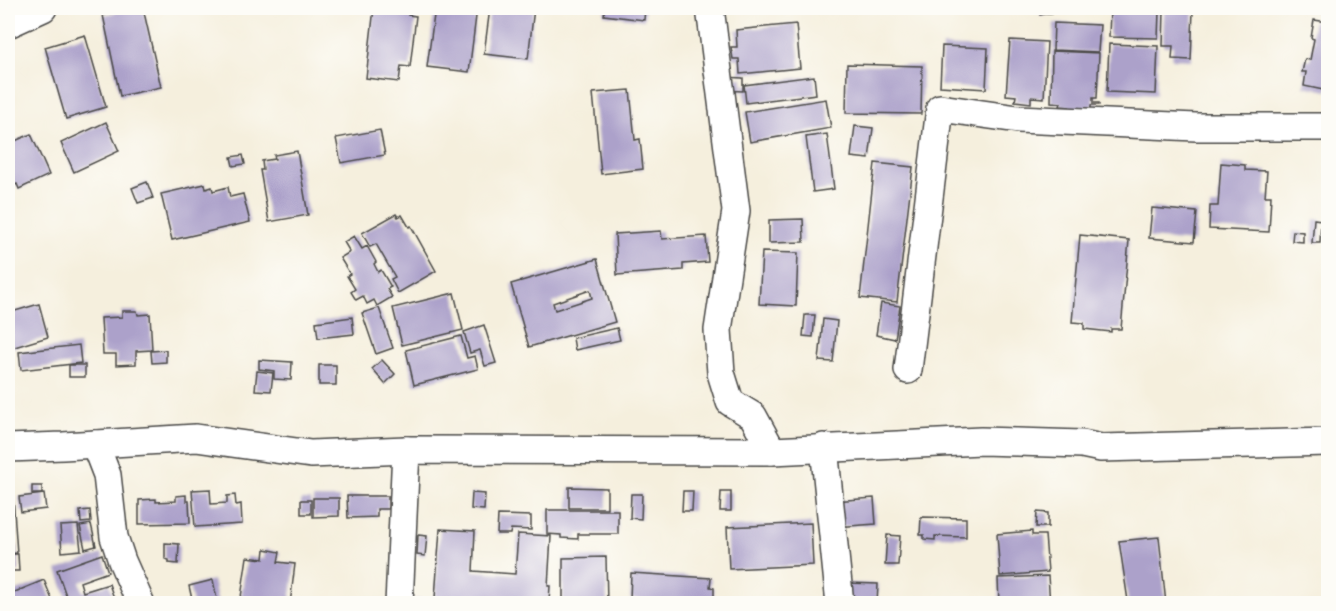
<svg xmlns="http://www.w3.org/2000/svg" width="1336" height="611" font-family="'IM FELL French Canon',serif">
<rect width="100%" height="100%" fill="#fdfcf7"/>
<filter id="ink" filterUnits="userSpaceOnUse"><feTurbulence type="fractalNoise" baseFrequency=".0167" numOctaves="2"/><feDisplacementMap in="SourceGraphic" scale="12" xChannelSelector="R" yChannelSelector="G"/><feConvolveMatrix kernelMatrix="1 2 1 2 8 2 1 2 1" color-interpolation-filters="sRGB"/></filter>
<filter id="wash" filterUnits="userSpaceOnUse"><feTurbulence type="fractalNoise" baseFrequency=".008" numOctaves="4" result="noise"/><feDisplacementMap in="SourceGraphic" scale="24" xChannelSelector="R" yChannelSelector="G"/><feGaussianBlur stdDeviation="1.35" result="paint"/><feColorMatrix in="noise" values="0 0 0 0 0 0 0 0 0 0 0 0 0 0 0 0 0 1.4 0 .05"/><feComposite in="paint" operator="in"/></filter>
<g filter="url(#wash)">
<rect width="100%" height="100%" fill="#f5efdd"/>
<g id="blocks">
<g fill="#aca1ca" fill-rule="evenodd">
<path d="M139 8H143L161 87 120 96 103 15Z"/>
<path d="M374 8H409L408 15 416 16 410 67 401 66 399 82 366 78Z"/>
<path d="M435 8H477L469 72 427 67Z"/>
<path d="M490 8H534L528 59 484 54Z"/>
<path d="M605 8H645L644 20 604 15Z"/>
<path d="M1039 8H1074V9L1040 15Z"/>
<path d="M1315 8H1328V13L1315 12Z"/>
<path d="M1110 10 1159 11 1158 38 1109 37Z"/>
<path d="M1164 10 1193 11 1191 60 1172 59 1173 46H1163Z"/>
<path d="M1314 20 1328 22V91L1304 86 1306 72H1302L1305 59 1310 60 1314 39 1311 38Z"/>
<path d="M1054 23 1100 25 1098 52 1053 50Z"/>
<path d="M796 24 800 68 740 74 739 59H733L731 47H737L736 30Z"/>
<path d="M85 35 106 107 66 119 45 47Z"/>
<path d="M1010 40 1047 42 1044 98 1031 97V103L1015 101 1016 96 1006 95Z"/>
<path d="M1109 44 1158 46 1156 94 1107 92Z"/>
<path d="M942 46 988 48 986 89 940 86Z"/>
<path d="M1052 51 1099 53 1097 98H1093V103H1099V105H1091V110H1068L1069 107 1060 106 1061 103 1051 102Z"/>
<path d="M847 64 922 66 921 114 846 113Z"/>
<path d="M814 76 816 94 746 103 744 85Z"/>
<path d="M723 77 743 78V91L723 90Z"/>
<path d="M630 90 635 140 640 139 643 169 601 174 593 93Z"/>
<path d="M826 99 831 128 750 142 745 112Z"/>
<path d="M106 122 119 151 74 172 61 143Z"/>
<path d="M855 126 873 128 869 159 851 157Z"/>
<path d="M380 130 385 155 341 163 336 138Z"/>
<path d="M31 134 49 175 19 189 17 184 8 188V144Z"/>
<path d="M827 134 834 189 813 192 806 137Z"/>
<path d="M297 151 308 215 269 222 260 170H263L262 161 275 159 274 155Z"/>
<path d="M243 155 245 164 233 166 231 157Z"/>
<path d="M875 163 913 167 897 302 860 298Z"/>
<path d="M1221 163 1245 165V170L1267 171 1265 196H1271L1269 232 1209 229 1210 206H1218Z"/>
<path d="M147 182 153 198 138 203 132 188Z"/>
<path d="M205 184 206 189 212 187 213 191 228 187 230 197 243 194 250 222 172 240 161 194Z"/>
<path d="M1152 208 1197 212 1194 242 1149 238Z"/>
<path d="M396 214 398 217 402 215 409 227 411 226 436 271 398 293 391 279 395 277 376 244 370 247 362 233Z"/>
<path d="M803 219 804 242 769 243V220Z"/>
<path d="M1314 219 1321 220 1320 243H1312Z"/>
<path d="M661 231 662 239 706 236 708 262 683 264V270L617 275 615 234Z"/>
<path d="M1293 231 1303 232V242L1292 241Z"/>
<path d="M1080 235 1129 240 1121 329H1111V332L1084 329V323L1072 322Z"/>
<path d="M354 236 362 249 367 246 376 262 374 264 378 272 381 270 391 287 387 289 392 297 377 306 374 300 367 304 363 296 356 300 351 292 355 289 347 276 350 274 340 258 350 252 344 242Z"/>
<path d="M762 252 798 253 796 306 759 304Z"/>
<path d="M597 259 615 322 529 347 511 284ZM590 290 592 298 555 310 553 303Z"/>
<path d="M454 293 463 330 402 345 393 308Z"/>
<path d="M881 303 900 306 895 339 876 335Z"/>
<path d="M39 304 48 337 8 349V313Z"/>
<path d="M379 308 393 348 376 354 362 313Z"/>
<path d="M122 311H137L138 315 150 314 152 350 136 351V364L116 365V354H103L101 318 122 317Z"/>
<path d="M805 315H815L813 337 803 336Z"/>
<path d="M352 317 354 334 318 338 316 322Z"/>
<path d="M823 319 837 321 833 362 819 361Z"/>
<path d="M484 325 496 363 485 366 480 350 470 353 464 332Z"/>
<path d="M617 328 620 340 575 350 573 338Z"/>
<path d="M461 336 467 358 475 356 478 369 414 385 406 350Z"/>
<path d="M79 345 81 363 21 370 19 352Z"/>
<path d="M166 350V362L152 363 151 351Z"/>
<path d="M259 360 292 362 291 380 274 379V371L259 369Z"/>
<path d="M382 360 395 374 385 384 372 369Z"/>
<rect x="69" y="365" width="16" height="12"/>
<rect x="319" y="365" width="17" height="20"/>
<path d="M257 371 273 373 271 391 255 390Z"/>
<rect x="32" y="486" width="10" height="8"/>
<path d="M569 487 607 488V508H569Z"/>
<path d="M210 489 211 504 227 503V496L235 495 236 505 241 504 242 524 195 527 192 490Z"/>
<path d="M683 491H693L692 511H682Z"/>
<path d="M721 492H731V511H720Z"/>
<path d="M472 493 485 494 484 510 471 509Z"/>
<path d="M44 494 46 509 21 512 19 497Z"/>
<path d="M631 494H642L641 519 630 518Z"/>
<path d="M186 495V501H189L190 523 139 524V500L156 499V502L176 501V496Z"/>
<path d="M8 496H13L17 553 8 554Z"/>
<path d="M347 496H388V509H377V517L348 518Z"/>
<path d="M313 498H339V516L313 517Z"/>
<path d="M874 498 876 524 835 527 833 501Z"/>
<rect x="301" y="500" width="10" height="14"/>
<path d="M90 510 91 522 81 523 80 511Z"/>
<path d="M547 510H618V534H578V539L561 538V535L547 534Z"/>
<path d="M1037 512 1048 513V527H1036Z"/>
<path d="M498 515 531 516V530L511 529 510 534H497Z"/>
<path d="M921 517 966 518V537L935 536V540L924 539V535H920Z"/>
<path d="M811 523 813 565 729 569 727 527Z"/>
<path d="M91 524 96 546 85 549 80 526Z"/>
<path d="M78 525 81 550 62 552 60 526Z"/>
<path d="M440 529 475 531 473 571 515 574 518 534 551 536 548 586H550L549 601H552V604H509L435 598Z"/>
<path d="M1032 531V535H1045L1048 572 1000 576 997 534Z"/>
<path d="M418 535 427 536 425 556 417 555Z"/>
<path d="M887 535 900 536 898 565H885Z"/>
<path d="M1159 537 1166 604H1123V602L1128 601 1119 541Z"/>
<path d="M165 543 179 544 178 564 169 563V560L165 559Z"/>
<path d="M265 549 280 552 278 562 295 564 290 604H240L247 557 264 559Z"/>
<path d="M9 554H18L19 571H9Z"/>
<path d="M102 554 108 572 80 582 83 592 109 584 115 601 106 604H69L57 570Z"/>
<path d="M606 557 607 604H563V558Z"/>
<path d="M631 573 711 578 710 587 714 588V604L630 599Z"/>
<path d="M1048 576 1050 604H999L998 578Z"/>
<path d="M44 580 53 602 14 604 10 594Z"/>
<path d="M213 580 218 604H193L189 586Z"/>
<path d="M848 583 878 584 877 604H847Z"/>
<rect x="415" y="599" width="13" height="5"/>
</g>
</g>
</g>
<g filter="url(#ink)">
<use href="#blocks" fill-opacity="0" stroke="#494846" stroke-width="1.5"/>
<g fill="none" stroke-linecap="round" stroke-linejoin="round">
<defs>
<g id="minor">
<path d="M710 8 736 211 718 330 721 373 730 402 753 416 772 451"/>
<path d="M8 24 43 8"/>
<path d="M908 370 940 108 1018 119 1196 127H1328"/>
<path d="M95 444 107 475 114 537 122 561 141 604"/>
<path d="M824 447 840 604"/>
<path d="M8 448 63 446 196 438 311 454 406 450 772 451 981 441 1082 444 1101 448 1328 442"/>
<path d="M399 604 406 450"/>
</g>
</defs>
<use href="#minor" stroke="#494846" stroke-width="30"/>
<use href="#minor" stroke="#fff" stroke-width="27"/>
</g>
</g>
<rect width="1336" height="611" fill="none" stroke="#fdfcf7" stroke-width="30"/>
</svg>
